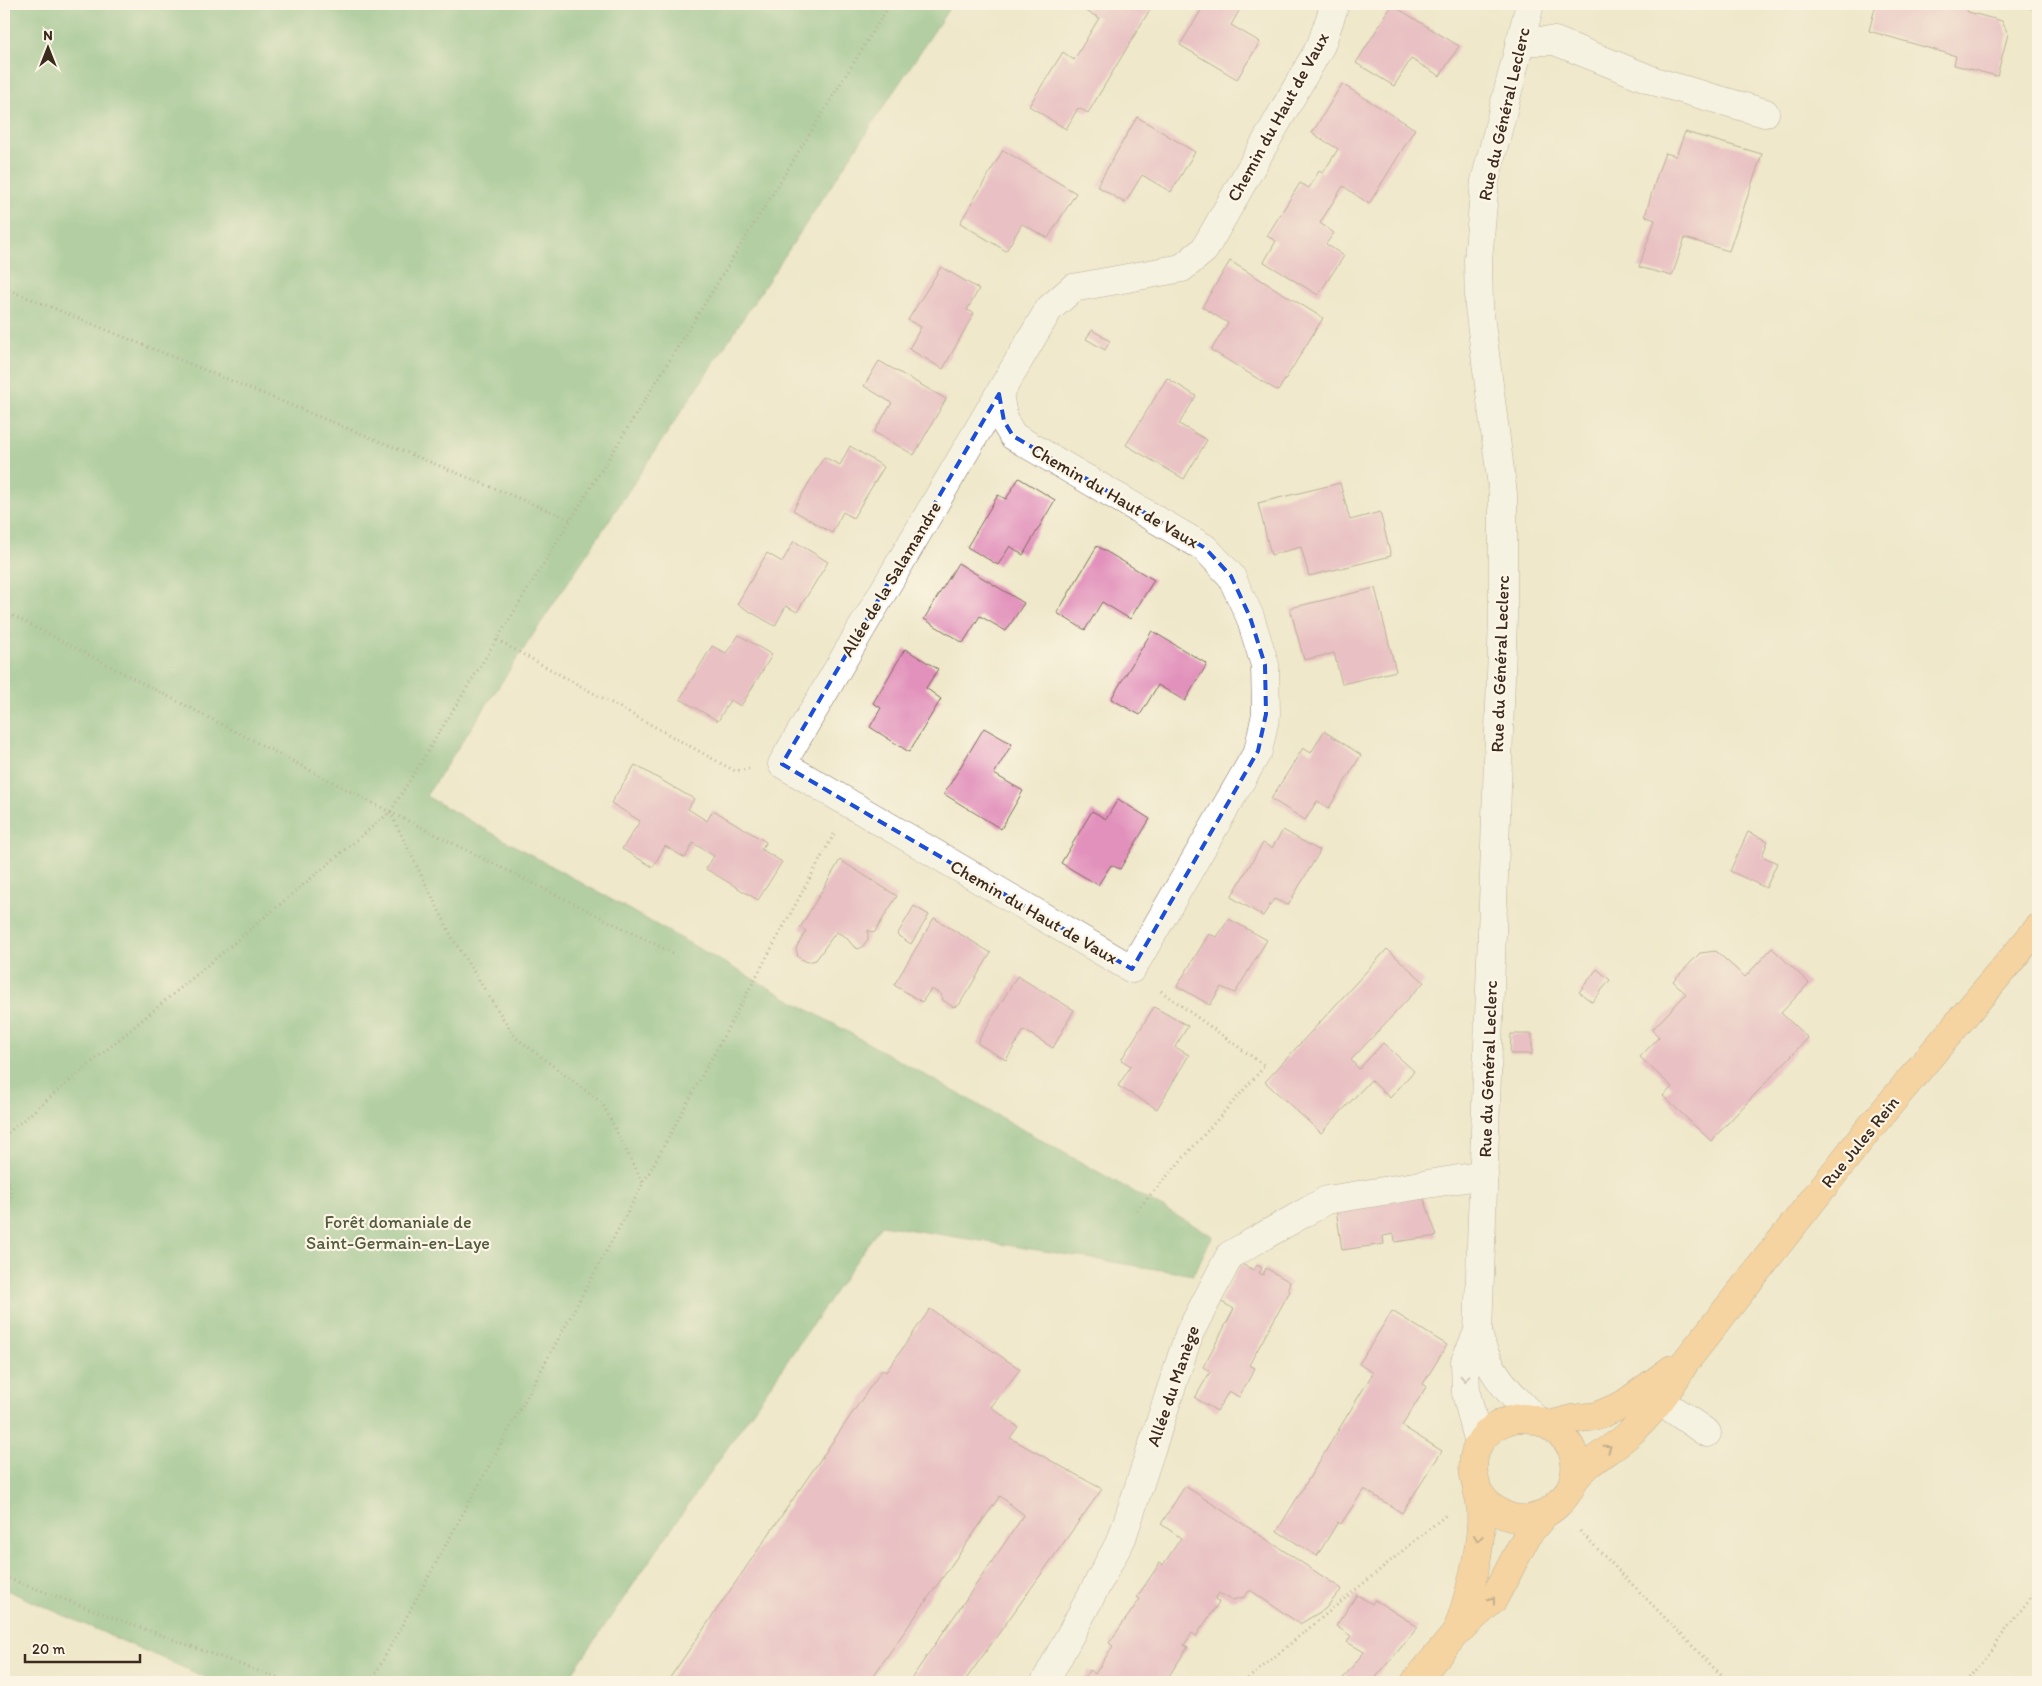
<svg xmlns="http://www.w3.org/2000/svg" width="2042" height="1686" font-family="Itim,sans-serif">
<rect width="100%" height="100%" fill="#fcf5e5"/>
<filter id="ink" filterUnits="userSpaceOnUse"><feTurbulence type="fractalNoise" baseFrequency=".02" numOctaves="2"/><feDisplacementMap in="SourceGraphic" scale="10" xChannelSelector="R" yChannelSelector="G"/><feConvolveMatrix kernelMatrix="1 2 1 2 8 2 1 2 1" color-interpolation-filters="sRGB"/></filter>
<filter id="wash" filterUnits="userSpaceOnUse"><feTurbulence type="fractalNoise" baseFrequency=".0096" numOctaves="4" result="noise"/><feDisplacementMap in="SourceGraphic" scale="20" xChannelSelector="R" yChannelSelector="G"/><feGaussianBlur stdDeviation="1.12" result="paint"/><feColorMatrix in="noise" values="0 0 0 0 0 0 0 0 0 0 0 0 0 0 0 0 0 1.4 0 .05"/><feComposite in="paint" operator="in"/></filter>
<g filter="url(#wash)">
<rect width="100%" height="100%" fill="#efe8cb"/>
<path fill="#6cb073" stroke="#546d48" d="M4 4H952L426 796 1213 1236 1193 1275 881 1225 566 1682H216L4 1589Z"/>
<g id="blocks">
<g fill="#e291bc">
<path d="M1090 4 1152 6 1088 113 1078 108 1066 129 1029 106 1063 52 1074 60 1087 38 1099 18 1086 11Z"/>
<path d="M1205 4H1243L1231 25 1260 42 1237 79 1180 45Z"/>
<path d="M1876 4H1964L1968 12 2002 21 2008 34 1997 76 1954 65 1956 56 1869 31Z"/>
<path d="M2018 4H2038V10Z"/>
<path d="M1392 5 1459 46 1440 76 1411 59 1394 86 1356 63Z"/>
<path d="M1342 84 1415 129 1369 204 1343 186 1320 223 1334 233 1326 244 1344 256 1318 295 1264 262 1276 241 1267 236 1300 183 1309 188 1319 171 1323 173 1338 149 1312 133Z"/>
<path d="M1137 117 1195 152 1171 192 1142 175 1125 203 1097 186Z"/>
<path d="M1685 132 1762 154 1729 251 1685 238 1672 276 1639 267 1655 220 1645 216 1658 172 1665 153 1676 156Z"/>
<path d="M1003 150 1076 193 1048 238 1022 224 1006 251 960 223Z"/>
<path d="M1230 261 1323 318 1278 391 1211 350 1228 323 1202 307Z"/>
<path d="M941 267 979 289 967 310 974 313 943 369 909 349 921 327 908 320Z"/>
<path d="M1092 330 1110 341 1105 350 1086 339Z"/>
<path d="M879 361 946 399 914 455 874 432 892 403 864 386Z"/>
<path d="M1167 378 1196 396 1179 424 1207 440 1184 479 1126 445Z"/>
<path d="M850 446 884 467 853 518 843 512 832 533 793 510 824 457 840 465Z"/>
<path d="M1019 478 1055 500 1023 555 1010 546 998 565 967 547 998 495 1006 499Z"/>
<path d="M1340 483 1350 520 1380 512 1391 556 1309 576 1301 547 1271 555 1258 503Z"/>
<path d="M794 541 828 562 797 612 786 606 775 626 737 604 767 553 782 562Z"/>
<path d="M1097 546 1154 580 1130 619 1102 602 1085 630 1057 613Z"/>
<path d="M958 563 1024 603 1006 631 980 616 963 643 924 619Z"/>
<path d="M1375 588 1396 671 1342 684 1334 653 1304 660 1290 608Z"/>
<path d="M1152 631 1207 664 1185 701 1158 685 1140 715 1111 699Z"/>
<path d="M739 635 772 655 741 706 730 700 718 721 680 699 712 646 726 653Z"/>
<path d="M905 649 938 669 926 688 941 699 909 752 870 727 881 708 873 703Z"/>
<path d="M984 728 1012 744 994 774 1023 791 1001 829 944 794Z"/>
<path d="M1324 731 1361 755 1329 808 1317 801 1305 820 1271 799 1303 748 1311 753Z"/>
<path d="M635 765 694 799 688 809 707 821 713 810 766 842 761 849 782 862 758 900 706 869 714 856 693 843 685 858 665 846 653 867 622 849 640 821 611 803Z"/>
<path d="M1118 799 1150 819 1120 869 1111 865 1098 885 1061 863 1092 811 1106 819Z"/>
<path d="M1283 830 1320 851 1288 905 1274 899 1263 916 1231 897 1263 843 1272 848Z"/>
<path d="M1748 832 1768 841 1762 856 1777 863 1766 888 1730 871Z"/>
<path d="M840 860 897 896 874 933 868 930V939L863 946 859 949 854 947 846 937 836 932 816 960 807 962 798 957 796 948 806 931 800 928Z"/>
<path d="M914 906 929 915 911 944 897 935Z"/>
<path d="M934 918 991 953 959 1005 953 1007 943 1000 941 994 931 989 922 1002 894 985Z"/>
<path d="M1229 919 1267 940 1235 993 1221 987 1210 1005 1177 986 1209 934 1217 937Z"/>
<path d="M1772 948 1809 983 1781 1013 1808 1038 1711 1141 1663 1096 1672 1087 1640 1057 1659 1037 1652 1030 1686 994 1673 981 1700 953 1716 951 1745 977Z"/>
<path d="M1387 949 1424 982 1351 1060 1359 1069 1383 1043 1414 1071 1390 1098 1371 1080 1321 1133 1265 1082Z"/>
<path d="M1597 969 1610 980 1592 1002 1579 992Z"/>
<path d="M1017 976 1074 1010 1053 1048 1024 1030 1006 1060 977 1043Z"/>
<path d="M1154 1007 1188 1026 1175 1047 1189 1055 1157 1109 1118 1086 1131 1066 1121 1060Z"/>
<path d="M1511 1034H1532V1054H1510Z"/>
<path d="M1423 1196 1437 1236 1395 1242 1394 1234 1383 1236 1384 1244 1342 1250 1336 1209Z"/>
<path d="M1241 1264 1254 1270 1257 1265 1262 1268 1259 1273 1263 1275 1266 1268 1290 1282 1288 1289 1290 1291 1249 1365 1255 1368 1239 1397 1229 1391 1217 1411 1195 1398 1210 1372 1203 1367 1234 1309 1220 1301Z"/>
<path d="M930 1309 1020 1369 991 1407 1018 1427 1010 1438 1102 1489 964 1682H909L1024 1515 1000 1496 869 1682H674L669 1679 882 1370 886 1372Z"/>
<path d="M1392 1311 1447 1345 1423 1384 1426 1387 1402 1426 1442 1451 1402 1513 1364 1489 1341 1524 1338 1522 1317 1556 1277 1531 1373 1373 1359 1364Z"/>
<path d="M1185 1486 1342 1589 1325 1609 1300 1624 1250 1590 1244 1597 1232 1600 1219 1593 1215 1599 1219 1602 1196 1636 1192 1633 1184 1645 1188 1647 1165 1682 1161 1680 1160 1682H1082L1089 1670 1095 1674 1113 1646 1109 1643 1140 1599 1137 1597 1160 1563 1163 1565 1181 1538 1161 1524Z"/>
<path d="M1357 1595 1372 1604 1375 1600 1418 1627 1372 1682H1340L1364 1652 1347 1642 1351 1636 1336 1626Z"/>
</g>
</g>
</g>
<g filter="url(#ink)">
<use href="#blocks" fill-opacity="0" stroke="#7a6c5b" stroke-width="1"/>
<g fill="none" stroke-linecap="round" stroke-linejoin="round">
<defs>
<g id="minor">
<path d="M1530 4 1485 181 1478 260 1479 307 1503 494V618L1478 1332C1485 1369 1511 1394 1536 1420"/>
<path d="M1520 41H1555L1657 82 1765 113"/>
<path d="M999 394 782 764 1132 969 1258 751 1266 714 1265 665 1250 617 1231 576 1205 548 1013 436 1004 421 999 394 1049 309 1073 288 1182 268 1204 250 1321 45 1335 4"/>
<path d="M1478 1332 1465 1361 1466 1393 1479 1443"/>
<path d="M1659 1400 1707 1433"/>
<path d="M1045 1682 1122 1538 1189 1334 1230 1255 1327 1200 1484 1175"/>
</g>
<g id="major">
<path d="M1549 1425 1572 1419 1597 1416 1624 1404 1672 1369"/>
<path d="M1573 1481C1591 1458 1609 1452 1629 1434 1652 1414 1671 1387 1686 1361L1868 1130 2038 928"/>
<path d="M1456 1633C1468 1602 1483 1545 1481 1511 1480 1486 1466 1472 1478 1445 1486 1430 1504 1419 1521 1418 1536 1418 1547 1424 1559 1433 1611 1478 1526 1564 1477 1490"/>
<path d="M1415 1682 1456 1633 1493 1600 1528 1534 1544 1515"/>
</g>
</defs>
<use href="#minor" stroke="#7a6c5b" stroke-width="29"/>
<use href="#major" stroke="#7a6c5b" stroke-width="29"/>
<g stroke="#7a6c5b" stroke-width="3" stroke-dasharray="1 4" stroke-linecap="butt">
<path d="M4 288 572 520"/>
<path d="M4 611 390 812 673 953"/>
<path d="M497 640 735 771 749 769"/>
<path d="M390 812 454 941 515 1037 602 1103 643 1183"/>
<path d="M4 1136 390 812 890 4"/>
<path d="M4 1167C10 1190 15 1195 4 1218"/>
<path d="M1137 1210 1265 1066 1158 989"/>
<path d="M1580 1531 1713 1667 1730 1682"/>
<path d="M4 1577 288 1682"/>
<path d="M371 1682 834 834"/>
<path d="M1244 1682 1446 1515"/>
<path d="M1966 1682 2038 1588"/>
</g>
<use href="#minor" stroke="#fff" stroke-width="28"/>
<use href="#major" stroke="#fdbc70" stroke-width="28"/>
</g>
<defs><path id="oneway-chevron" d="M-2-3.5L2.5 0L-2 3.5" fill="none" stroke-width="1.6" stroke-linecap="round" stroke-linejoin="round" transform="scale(1.25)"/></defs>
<use stroke="#a79f9a" href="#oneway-chevron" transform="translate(1465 1378) rotate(88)"/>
<g stroke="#926c43">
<use href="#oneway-chevron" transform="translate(1608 1448) rotate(-34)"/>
<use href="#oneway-chevron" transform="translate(1478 1538) rotate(97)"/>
<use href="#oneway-chevron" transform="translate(1492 1600) rotate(-52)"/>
</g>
</g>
<path d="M0 0H2042V1686H0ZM999 394 1004 421 1013 436 1205 548 1231 576 1250 617 1265 665 1266 714 1258 751 1132 969 782 764Z" fill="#efe8cb" fill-opacity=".55" fill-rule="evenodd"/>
<path fill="none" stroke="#1d4ed8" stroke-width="4" stroke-dasharray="10 6" stroke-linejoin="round" d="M999 394 1004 421 1013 436 1205 548 1231 576 1250 617 1265 665 1266 714 1258 751 1132 969 782 764Z"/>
<g text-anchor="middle" stroke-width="4.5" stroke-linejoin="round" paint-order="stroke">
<g font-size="18" fill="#3b2a1e" stroke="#fcf5e5">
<text transform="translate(1504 114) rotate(-77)" y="6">Rue du Général Leclerc</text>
<text transform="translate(1278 117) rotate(-61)" y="6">Chemin du Haut de Vaux</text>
<text transform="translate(1115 496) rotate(30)" y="6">Chemin du Haut de Vaux</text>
<text transform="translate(891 579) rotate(-59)" y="6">Allée de la Salamandre</text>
<text transform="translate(1500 664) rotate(-88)" y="6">Rue du Général Leclerc</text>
<text transform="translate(1034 912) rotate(30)" y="6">Chemin du Haut de Vaux</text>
<text transform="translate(1488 1069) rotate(-88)" y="6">Rue du Général Leclerc</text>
<text transform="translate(1860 1142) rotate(-51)" y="6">Rue Jules Rein</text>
<text transform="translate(1173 1386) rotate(-71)" y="6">Allée du Manège</text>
</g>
<g font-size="18" fill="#515b3d" stroke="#fcf5e5">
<text x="398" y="1228">Forêt domaniale de<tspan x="398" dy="21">Saint-Germain-en-Laye</tspan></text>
</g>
</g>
<rect width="2042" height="1686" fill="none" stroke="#fcf5e5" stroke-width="20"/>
<g transform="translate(48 48)" stroke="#fcf5e5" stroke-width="4" paint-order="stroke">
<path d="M0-4L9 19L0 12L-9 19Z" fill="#3b2a1e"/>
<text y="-8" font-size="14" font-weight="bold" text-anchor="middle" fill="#3b2a1e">N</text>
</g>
<path d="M25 1654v8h115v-8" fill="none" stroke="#3b2a1e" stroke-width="2.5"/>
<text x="32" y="1654" font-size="15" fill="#3b2a1e" stroke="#fcf5e5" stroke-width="4" paint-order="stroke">20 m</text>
</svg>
